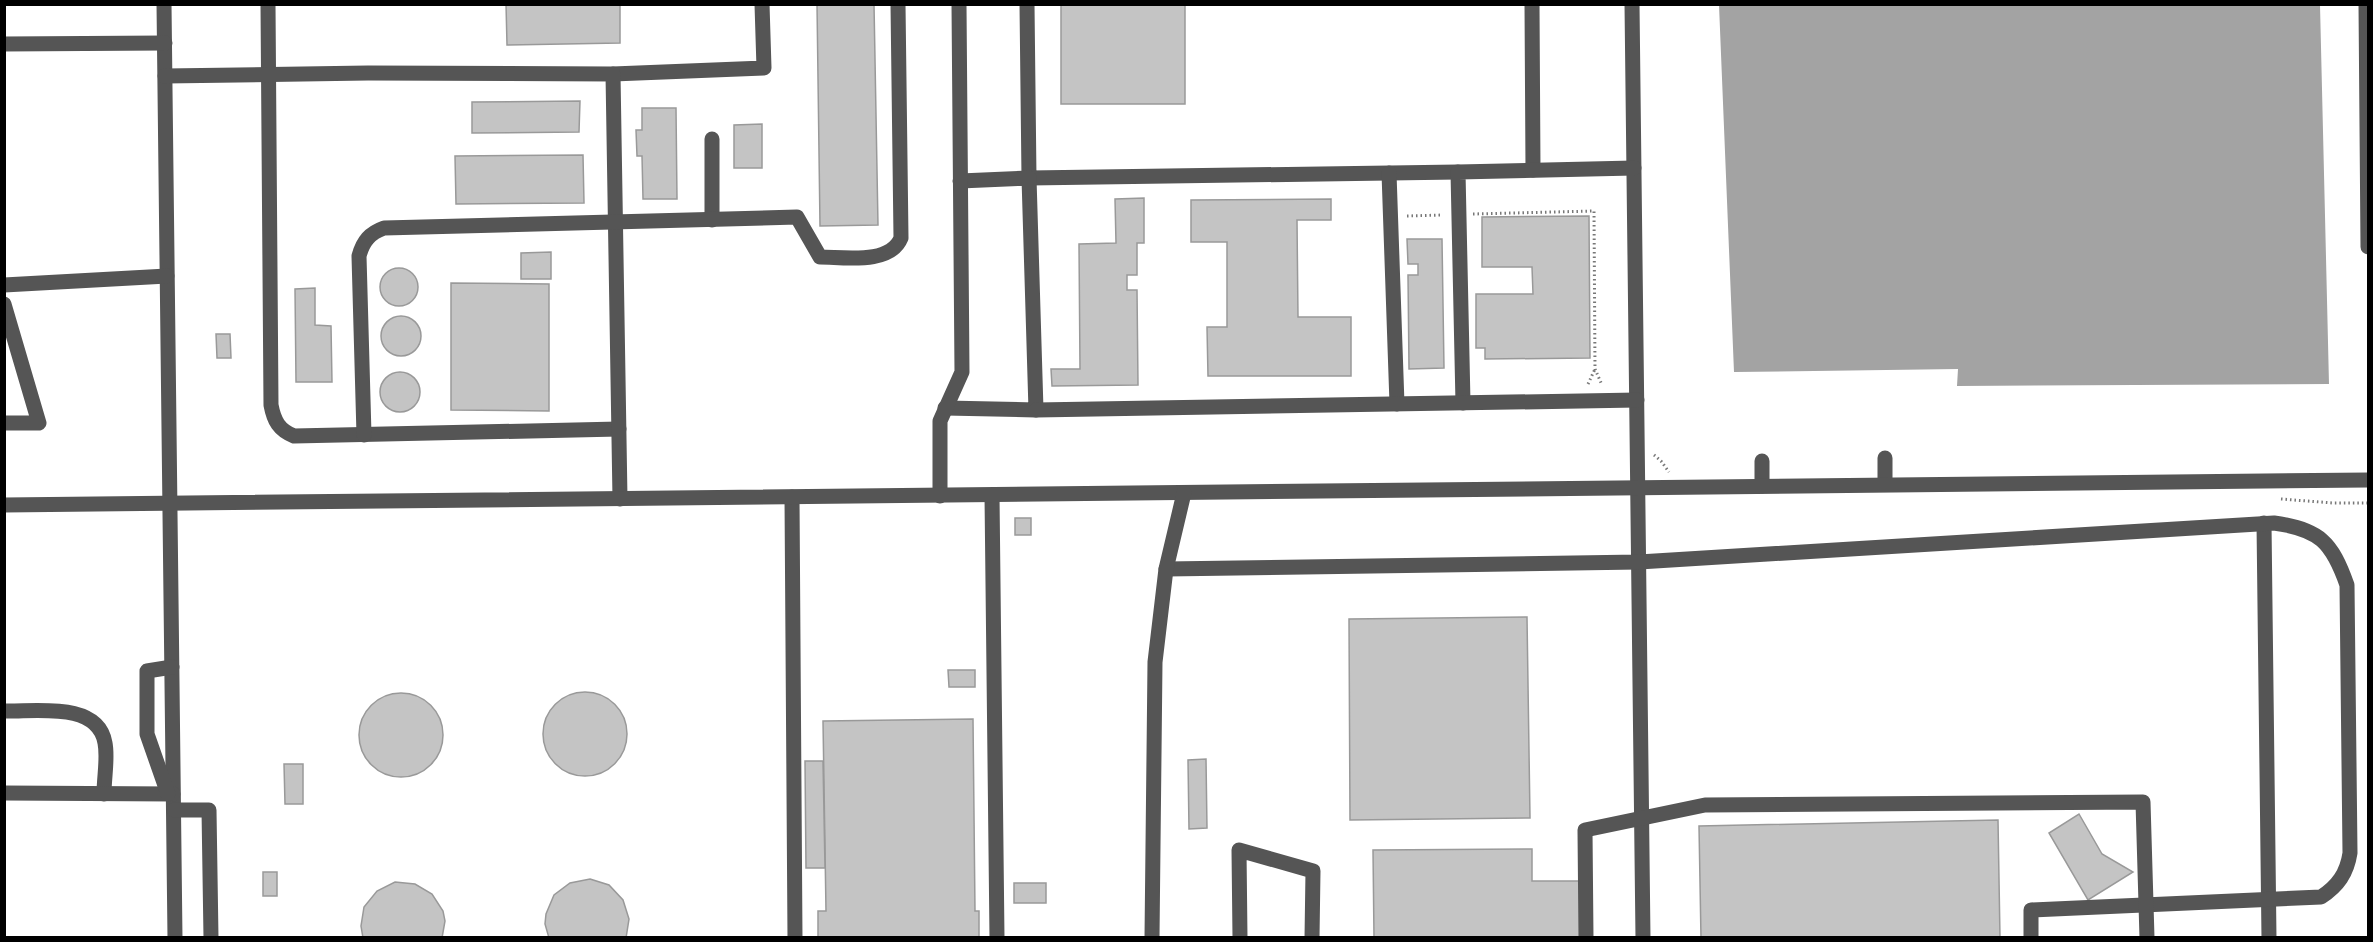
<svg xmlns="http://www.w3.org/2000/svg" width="2373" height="942" font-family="'IBM Plex Sans',sans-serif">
<rect width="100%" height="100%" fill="#fff"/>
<path fill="#a3a3a3" d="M1719 5H2320L2329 384 1957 386 1958 369 1734 372Z"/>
<g fill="#c4c4c4" stroke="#999" stroke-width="1.5">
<path d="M506 4H620V43L507 45Z"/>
<path d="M817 4H874L878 225 820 226Z"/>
<rect x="1061" y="4" width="124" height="100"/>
<path d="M580 101 579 132 472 133V102Z"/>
<path d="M642 108H676L677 199H643L642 156H637L636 130H642Z"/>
<path d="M762 124V168H734V125Z"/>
<path d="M583 155 584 203 456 204 455 156Z"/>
<path d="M1144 198V243H1137V275H1127V290H1137L1138 385 1052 386 1051 369H1080L1079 244 1116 243 1115 199Z"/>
<path d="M1331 199V220H1297L1298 317H1351V376H1208L1207 327H1227V242H1191V200Z"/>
<path d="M1589 216 1590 358 1485 359V348H1476V294H1533L1532 267H1482V217Z"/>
<path d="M1407 239H1442L1444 368 1409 369 1408 275H1418V264H1408Z"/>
<path d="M551 252V279H521V253Z"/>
<circle cx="399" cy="287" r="19"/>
<path d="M451 283 549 284V411L451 410Z"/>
<path d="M315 288V325L331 326 332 382H296L295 289Z"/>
<circle cx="401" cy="336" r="20"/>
<path d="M216 334H230L231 358H217Z"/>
<circle cx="400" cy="392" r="20"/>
<rect x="1015" y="518" width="16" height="17"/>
<path d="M1527 617 1530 818 1350 820 1349 619Z"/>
<path d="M948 670H975V687H949Z"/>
<circle cx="585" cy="734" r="42"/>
<circle cx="401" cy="735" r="42"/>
<path d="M973 719 975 911H979V938H818V911H826L823 721Z"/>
<path d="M1206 759 1207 828 1189 829 1188 760Z"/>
<path d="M805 761H823L825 868H806Z"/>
<path d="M284 764H303V804H285Z"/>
<path d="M2079 814 2102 854 2133 872 2088 900 2049 833Z"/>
<path d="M1998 820 2000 938H1701L1699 826Z"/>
<path d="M1532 849V881H1580L1581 938H1374L1373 850Z"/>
<rect x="263" y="872" width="14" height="24"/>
<path d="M590 879 609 885 623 900 629 919 626 938H549L545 924 546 914 554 895 570 883Z"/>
<path d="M395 882 415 884 432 894 443 911 445 921 442 938H363L361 926 364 907 377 891Z"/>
<rect x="1014" y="883" width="32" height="20"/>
</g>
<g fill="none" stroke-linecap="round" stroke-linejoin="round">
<g stroke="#777" stroke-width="3" stroke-dasharray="1.5 3" stroke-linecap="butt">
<path d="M1473 214 1594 211 1595 369 1602 385"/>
<path d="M1407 216 1443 215"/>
<path d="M1588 384 1595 369"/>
<path d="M1654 455 1661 461 1669 472"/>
<path d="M2281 499 2333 503H2368"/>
</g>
<g stroke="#555" stroke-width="15">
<path d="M164 4 175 938"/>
<path d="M268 4 271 405C274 421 279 430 294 436L619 429"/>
<path d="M1027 4 1029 178 1458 172"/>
<path d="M1532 4 1533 170"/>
<path d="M1632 4 1643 938"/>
<path d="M2366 4 2368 247"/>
<path d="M4 44 165 43"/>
<path d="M613 74 764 68 762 4"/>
<path d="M165 76 368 73 613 74 620 499"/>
<path d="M712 139V220"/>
<path d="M1389 173 1397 404"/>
<path d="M4 285 167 276"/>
<path d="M4 304 39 423H4"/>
<path d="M1463 403 1458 172 1634 168"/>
<path d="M945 408 1036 410 1029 178 960 181"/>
<path d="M1036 410 1637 400"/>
<path d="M364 435 359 256C363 241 370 233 384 228L797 217 820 257C844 257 890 265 901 238L898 4"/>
<path d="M1885 458V484"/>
<path d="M1762 461V486"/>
<path d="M992 495 997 938"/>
<path d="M940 496V421L962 372 959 4"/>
<path d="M792 497 795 938"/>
<path d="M4 505 2368 480"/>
<path d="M2264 523 2269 938"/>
<path d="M1166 569 1639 562 2274 523C2319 529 2332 542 2347 585L2350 853C2347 873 2338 886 2321 897L2031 910V938"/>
<path d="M4 711C35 712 98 701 105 743 108 758 104 777 104 794"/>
<path d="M4 793 173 794"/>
<path d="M168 794 147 734V671L172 667"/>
<path d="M174 810H209L211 938"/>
<path d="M1152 938 1155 662 1166 569 1184 493"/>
<path d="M1240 938 1239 850 1313 871 1312 938"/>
<path d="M1586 938 1585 830 1705 805 2143 802 2147 938"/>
</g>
</g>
<rect width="2373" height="942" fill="none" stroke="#000000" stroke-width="12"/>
</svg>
